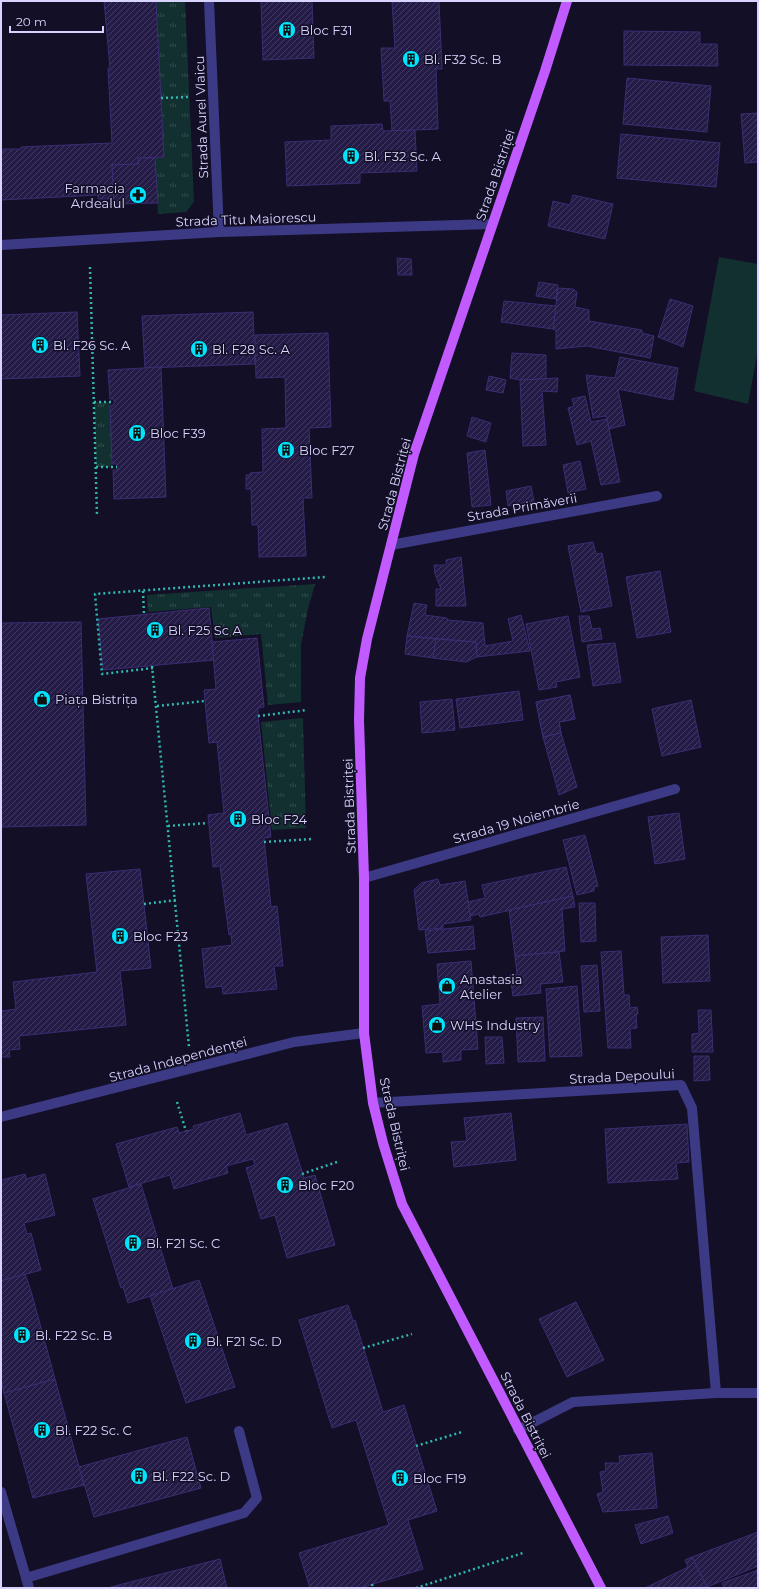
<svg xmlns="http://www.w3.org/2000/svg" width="759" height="1589" font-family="Montserrat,sans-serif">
<defs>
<pattern id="grass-tufts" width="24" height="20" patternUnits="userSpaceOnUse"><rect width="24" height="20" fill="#12302f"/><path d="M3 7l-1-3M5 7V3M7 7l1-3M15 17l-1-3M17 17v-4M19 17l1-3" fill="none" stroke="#344d4e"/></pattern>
<pattern id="building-hatch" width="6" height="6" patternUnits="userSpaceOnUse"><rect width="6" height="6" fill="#241b47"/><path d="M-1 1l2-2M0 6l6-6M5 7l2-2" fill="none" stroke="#433b63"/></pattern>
</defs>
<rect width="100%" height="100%" fill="#130f26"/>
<g fill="url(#grass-tufts)">
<path d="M156 1H185L194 202 186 212 158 214 155 158 164 157Z"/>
<path d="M94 402H110L112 467H96Z"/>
<path d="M315 584 308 609 301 644V702L268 705 261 634 215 638 211 607 148 612 147 595Z"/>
<path d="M303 718 306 828 272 830 261 722Z"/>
</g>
<path fill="#12302f" d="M719 257 758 264V350L748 404 694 391Z"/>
<g fill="url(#building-hatch)" stroke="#3b2d73">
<path d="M104 1H156L164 157 138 158 139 164 112 165 114 199H98V195L1 200V151H3V149H21V147L112 143 108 68H110Z"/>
<path d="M261 1H312L314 58 263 60Z"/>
<path d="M439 1 442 69H436L438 129 392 131 390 101H384L381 48H395L392 2Z"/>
<path d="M624 31 700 32V44H717L718 66 624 65Z"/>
<path d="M627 78 711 86 707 132 623 124Z"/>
<path d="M758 113V162L745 163 741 114Z"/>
<path d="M382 124 383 131 415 130 417 171 360 173V183L287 186 285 142 331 140V126Z"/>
<path d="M621 134 720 143 716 187 617 178Z"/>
<path d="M138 158H155L158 203 114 204 112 165 139 164Z"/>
<path d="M573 195 613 204 605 239 548 226 553 201 570 205Z"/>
<path d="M397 258 411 259 412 275H398Z"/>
<path d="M539 282 558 285 556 299 536 296Z"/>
<path d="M558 288 573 289 577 292 575 307 589 310V321L642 330V333L654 336 650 358 587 346 556 349V330L553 329Z"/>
<path d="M670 299 693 306 683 347 658 337Z"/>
<path d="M504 301 556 306 553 329 501 322Z"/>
<path d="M77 312 80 376 1 379V315Z"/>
<path d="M253 312 255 364 145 368 142 316Z"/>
<path d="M328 333 331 427 309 428 312 498H303L306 556 259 557 258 525H252L251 489H246V475H250V473L263 472 262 429 286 428 285 377 256 378 255 335Z"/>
<path d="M512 353 546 355V379L520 380 510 378Z"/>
<path d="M620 357 678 368 673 400 618 389 625 425 609 429 606 416 593 418 586 375 615 378Z"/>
<path d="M161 367 166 497 114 499 113 470H117V464H112L110 406 114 405V399H110L108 370Z"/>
<path d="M489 376 506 380 503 393 486 390Z"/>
<path d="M558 378 557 392 542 391 546 445 523 446 520 380Z"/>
<path d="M585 396 591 422 607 419 620 482 601 485 591 441 577 445 568 408 574 406 572 399Z"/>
<path d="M472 417 491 423 486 442 467 436Z"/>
<path d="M485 450 491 505 472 507 467 453Z"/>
<path d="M580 461 586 489 568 493 563 465Z"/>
<path d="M531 486 534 501 508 506 506 491Z"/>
<path d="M593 542 596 554 602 553 612 606 581 612 568 546Z"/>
<path d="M461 557 466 606H436V589H441L435 574 434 565H446V560Z"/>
<path d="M660 571 671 632 637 638 626 577Z"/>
<path d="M414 603 427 605 425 615 447 618 448 620 483 623 485 646 513 641 508 619 521 615 530 651 477 657 476 642 407 636Z"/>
<path d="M209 608 214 660 103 670 98 619Z"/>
<path d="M568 616 580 677 556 682 557 687 539 690 526 624Z"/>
<path d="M579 616H589L592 629 600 628 602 639 582 642Z"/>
<path d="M81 622 86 825 1 827V623Z"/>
<path d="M407 636 436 639 433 658 405 654Z"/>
<path d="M257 638 264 707 258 708V716L271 837 264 838 271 907 277 906 283 966H274L277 989 223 994 222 986 206 988 202 949 232 945 231 934 229 935 220 866 213 867 208 815 224 813 217 742 209 743 204 690 216 689 212 642Z"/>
<path d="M436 639 476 642 477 657 466 662 433 658Z"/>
<path d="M615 643 621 682 593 686 587 645Z"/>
<path d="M519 691 523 720 460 728 456 699Z"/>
<path d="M570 695 575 719 559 722 561 733 543 737 536 702Z"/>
<path d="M570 695 575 719 559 722 561 733 543 737 536 702Z"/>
<path d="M452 699 455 730 422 733 420 702Z"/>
<path d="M691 700 701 747 662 756 652 709Z"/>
<path d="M561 733 577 787 559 795 543 737Z"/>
<path d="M679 813 685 859 655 864 648 817Z"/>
<path d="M585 835 598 886 594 887V891L577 895 563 840Z"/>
<path d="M566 867 573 896 480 917 479 914 470 916 468 902 485 898 482 885Z"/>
<path d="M140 869 151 968 120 971 126 1025 19 1036 20 1049 9 1050 10 1057H1V1011L16 1009 13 982 97 972 86 874Z"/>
<path d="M438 879 440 885 465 881 471 920 443 924V928L419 930 414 890 421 883Z"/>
<path d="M573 896 575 907 562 909 565 951 515 956 509 910Z"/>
<path d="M579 903H595L596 941 581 942Z"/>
<path d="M473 926 475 949 428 953 425 931Z"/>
<path d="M708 935 710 981 663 983 661 937Z"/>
<path d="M621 951 624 995H629L630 1008 637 1007 638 1014H636L637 1028 630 1029 631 1048H608L601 952Z"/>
<path d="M559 952 563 982 540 984 541 993 513 996 510 975 517 974 515 956Z"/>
<path d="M471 961 478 1049 461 1050V1060L443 1062V1052L426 1053 422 1006 440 1004 437 964Z"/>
<path d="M597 965 600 1011 584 1012 581 966Z"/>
<path d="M577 986 582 1056 550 1057 546 989Z"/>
<path d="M698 1010H711L713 1052H692V1034L699 1033Z"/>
<path d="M543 1017 545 1061 518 1062 516 1018Z"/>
<path d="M485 1037H502L504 1063 486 1064Z"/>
<path d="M694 1056H709L710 1080 694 1081Z"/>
<path d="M240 1113 246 1135 287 1123 304 1178 315 1175 335 1245 287 1258 275 1215 261 1219 246 1168 255 1165 253 1159 226 1166 228 1173 174 1189 170 1175 129 1187 116 1144 177 1127 179 1133 194 1129 193 1126Z"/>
<path d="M511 1113 516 1160 454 1167 451 1142 467 1141 464 1118Z"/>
<path d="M687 1124 689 1162 676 1163 678 1179 608 1183 605 1129Z"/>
<path d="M25 1174 26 1179 45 1174 55 1215 24 1223 27 1234 31 1233 41 1270 1 1281V1180Z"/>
<path d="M141 1184 173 1289 128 1303 123 1287 121 1288 93 1199Z"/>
<path d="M25 1274 31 1291 55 1379 4 1393 1 1380V1281Z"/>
<path d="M199 1280 235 1387 186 1403 150 1296Z"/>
<path d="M576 1302 604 1360 567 1377 539 1319Z"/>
<path d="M348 1305 353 1321 355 1320 383 1412 404 1405 437 1511 408 1520 423 1569 360 1588H310L299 1553 389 1525 356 1420 332 1428 299 1320Z"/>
<path d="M55 1379 84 1485 33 1498 4 1393Z"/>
<path d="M187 1437 201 1488 94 1517 79 1467Z"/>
<path d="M652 1453 657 1508 603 1512 597 1494 603 1492 600 1472 606 1471 605 1463H620L619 1456Z"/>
<path d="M668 1516 673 1533 641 1544 635 1525Z"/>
<path d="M758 1532V1566L707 1587 692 1557Z"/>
<path d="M692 1557 707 1587 645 1588 688 1567 685 1560Z"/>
<path d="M220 1559 227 1588 111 1587Z"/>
<path d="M758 1570V1588H724L722 1583Z"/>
</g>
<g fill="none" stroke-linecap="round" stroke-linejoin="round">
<g stroke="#2fb8b0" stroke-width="2.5" stroke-dasharray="2 3" stroke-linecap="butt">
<path d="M161 98 189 97"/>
<path d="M90 267 97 515"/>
<path d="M94 402H114"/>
<path d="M96 467H117"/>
<path d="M143 591 144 615"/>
<path d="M152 666 189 1047"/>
<path d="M153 668 102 674 95 594 325 577"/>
<path d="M157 706 205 701"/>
<path d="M258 716 307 710"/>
<path d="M168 826 208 823"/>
<path d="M264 842 312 839"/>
<path d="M144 904 176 900"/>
<path d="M177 1102 186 1131"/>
<path d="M302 1174 337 1162"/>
<path d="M363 1348 412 1334"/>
<path d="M416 1446 462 1432"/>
<path d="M372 1584 373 1588"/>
<path d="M416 1588 523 1553"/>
</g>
<g stroke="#3d3a85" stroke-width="10">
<path d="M209 1 219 232"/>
<path d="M1 245 219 232 492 224"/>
<path d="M391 545 657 496"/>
<path d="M364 878 675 789"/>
<path d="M373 1103 681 1085 692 1108 716 1393"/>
<path d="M1 1117 294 1042 364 1033"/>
<path d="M518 1430 573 1402 716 1393H758"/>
<path d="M1 1492 29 1588"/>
<path d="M26 1578 244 1513 257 1498 239 1431"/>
</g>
<path stroke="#c25bff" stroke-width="10" d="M567 1 545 71 414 454 367 639 360 678 359 720 364 878V1033L373 1103 383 1143 402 1204 601 1588"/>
</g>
<defs>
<symbol id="building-disc" viewBox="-11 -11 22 22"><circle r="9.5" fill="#00e5ff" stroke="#130f26"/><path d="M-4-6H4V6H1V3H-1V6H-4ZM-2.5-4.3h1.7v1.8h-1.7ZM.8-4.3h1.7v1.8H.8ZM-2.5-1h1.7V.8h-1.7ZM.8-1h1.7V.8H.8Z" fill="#111"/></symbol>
<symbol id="pharmacy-disc" viewBox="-11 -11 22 22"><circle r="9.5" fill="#00e5ff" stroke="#130f26"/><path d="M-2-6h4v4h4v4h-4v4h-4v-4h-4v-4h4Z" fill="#111"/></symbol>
<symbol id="shop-disc" viewBox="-11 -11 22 22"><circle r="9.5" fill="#00e5ff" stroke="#130f26"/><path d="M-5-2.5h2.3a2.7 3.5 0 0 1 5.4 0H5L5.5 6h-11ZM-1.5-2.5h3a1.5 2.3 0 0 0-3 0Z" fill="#111"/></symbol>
</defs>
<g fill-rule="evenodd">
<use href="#building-disc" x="277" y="20" width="20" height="20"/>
<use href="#building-disc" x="401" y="49" width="20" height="20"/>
<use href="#building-disc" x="341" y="146" width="20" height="20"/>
<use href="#pharmacy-disc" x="128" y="185" width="20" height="20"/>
<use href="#building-disc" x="30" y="335" width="20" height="20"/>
<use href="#building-disc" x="189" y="339" width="20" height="20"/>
<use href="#building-disc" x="127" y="423" width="20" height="20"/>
<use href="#building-disc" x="276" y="440" width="20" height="20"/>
<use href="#building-disc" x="145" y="620" width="20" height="20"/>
<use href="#shop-disc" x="32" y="689" width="20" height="20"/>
<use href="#building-disc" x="228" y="809" width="20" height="20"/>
<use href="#building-disc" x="110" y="926" width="20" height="20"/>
<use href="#shop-disc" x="437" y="976" width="20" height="20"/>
<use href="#shop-disc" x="427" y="1015" width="20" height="20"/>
<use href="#building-disc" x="275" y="1175" width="20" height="20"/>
<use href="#building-disc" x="123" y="1233" width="20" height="20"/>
<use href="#building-disc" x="12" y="1325" width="20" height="20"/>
<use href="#building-disc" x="183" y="1331" width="20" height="20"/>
<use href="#building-disc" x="32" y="1420" width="20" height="20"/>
<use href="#building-disc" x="129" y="1466" width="20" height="20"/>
<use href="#building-disc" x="390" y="1468" width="20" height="20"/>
</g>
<g text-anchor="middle" stroke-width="3" stroke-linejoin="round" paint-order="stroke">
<g font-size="13" fill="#d9d4ff" stroke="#130f26" text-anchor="start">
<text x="300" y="35">Bloc F31</text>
<text x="424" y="64">Bl. F32 Sc. B</text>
<text x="364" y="161">Bl. F32 Sc. A</text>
<text x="125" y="193" text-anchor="end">Farmacia<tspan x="125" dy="15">Ardealul</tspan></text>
<text x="53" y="350">Bl. F26 Sc. A</text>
<text x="212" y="354">Bl. F28 Sc. A</text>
<text x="150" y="438">Bloc F39</text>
<text x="299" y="455">Bloc F27</text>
<text x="168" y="635">Bl. F25 Sc A</text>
<text x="55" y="704">Piața Bistrița</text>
<text x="251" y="824">Bloc F24</text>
<text x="133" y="941">Bloc F23</text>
<text x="460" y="984">Anastasia<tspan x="460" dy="15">Atelier</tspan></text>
<text x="450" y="1030">WHS Industry</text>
<text x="298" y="1190">Bloc F20</text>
<text x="146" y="1248">Bl. F21 Sc. C</text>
<text x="35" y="1340">Bl. F22 Sc. B</text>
<text x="206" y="1346">Bl. F21 Sc. D</text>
<text x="55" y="1435">Bl. F22 Sc. C</text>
<text x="152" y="1481">Bl. F22 Sc. D</text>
<text x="413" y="1483">Bloc F19</text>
</g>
<g font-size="13" fill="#d9d4ff" stroke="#130f26">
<text transform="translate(201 117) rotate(-92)" y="5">Strada Aurel Vlaicu</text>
<text transform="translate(495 175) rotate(-71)" y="5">Strada Bistriței</text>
<text transform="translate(246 219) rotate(-2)" y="5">Strada Titu Maiorescu</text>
<text transform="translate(394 484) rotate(-75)" y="5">Strada Bistriței</text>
<text transform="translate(522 507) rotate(-10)" y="5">Strada Primăverii</text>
<text transform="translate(349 806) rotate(-92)" y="5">Strada Bistriței</text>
<text transform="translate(516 821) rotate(-16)" y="5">Strada 19 Noiembrie</text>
<text transform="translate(178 1059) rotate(-15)" y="5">Strada Independenței</text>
<text transform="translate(622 1076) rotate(-3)" y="5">Strada Depoului</text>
<text transform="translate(395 1124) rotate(77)" y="5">Strada Bistriței</text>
<text transform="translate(526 1415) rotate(63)" y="5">Strada Bistriței</text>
</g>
</g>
<rect width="759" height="1589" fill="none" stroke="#d9d4ff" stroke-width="4"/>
<path d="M10 26v6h93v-6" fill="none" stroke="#d9d4ff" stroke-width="2"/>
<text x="16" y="26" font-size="12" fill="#d9d4ff" stroke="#130f26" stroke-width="3" paint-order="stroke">20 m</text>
</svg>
